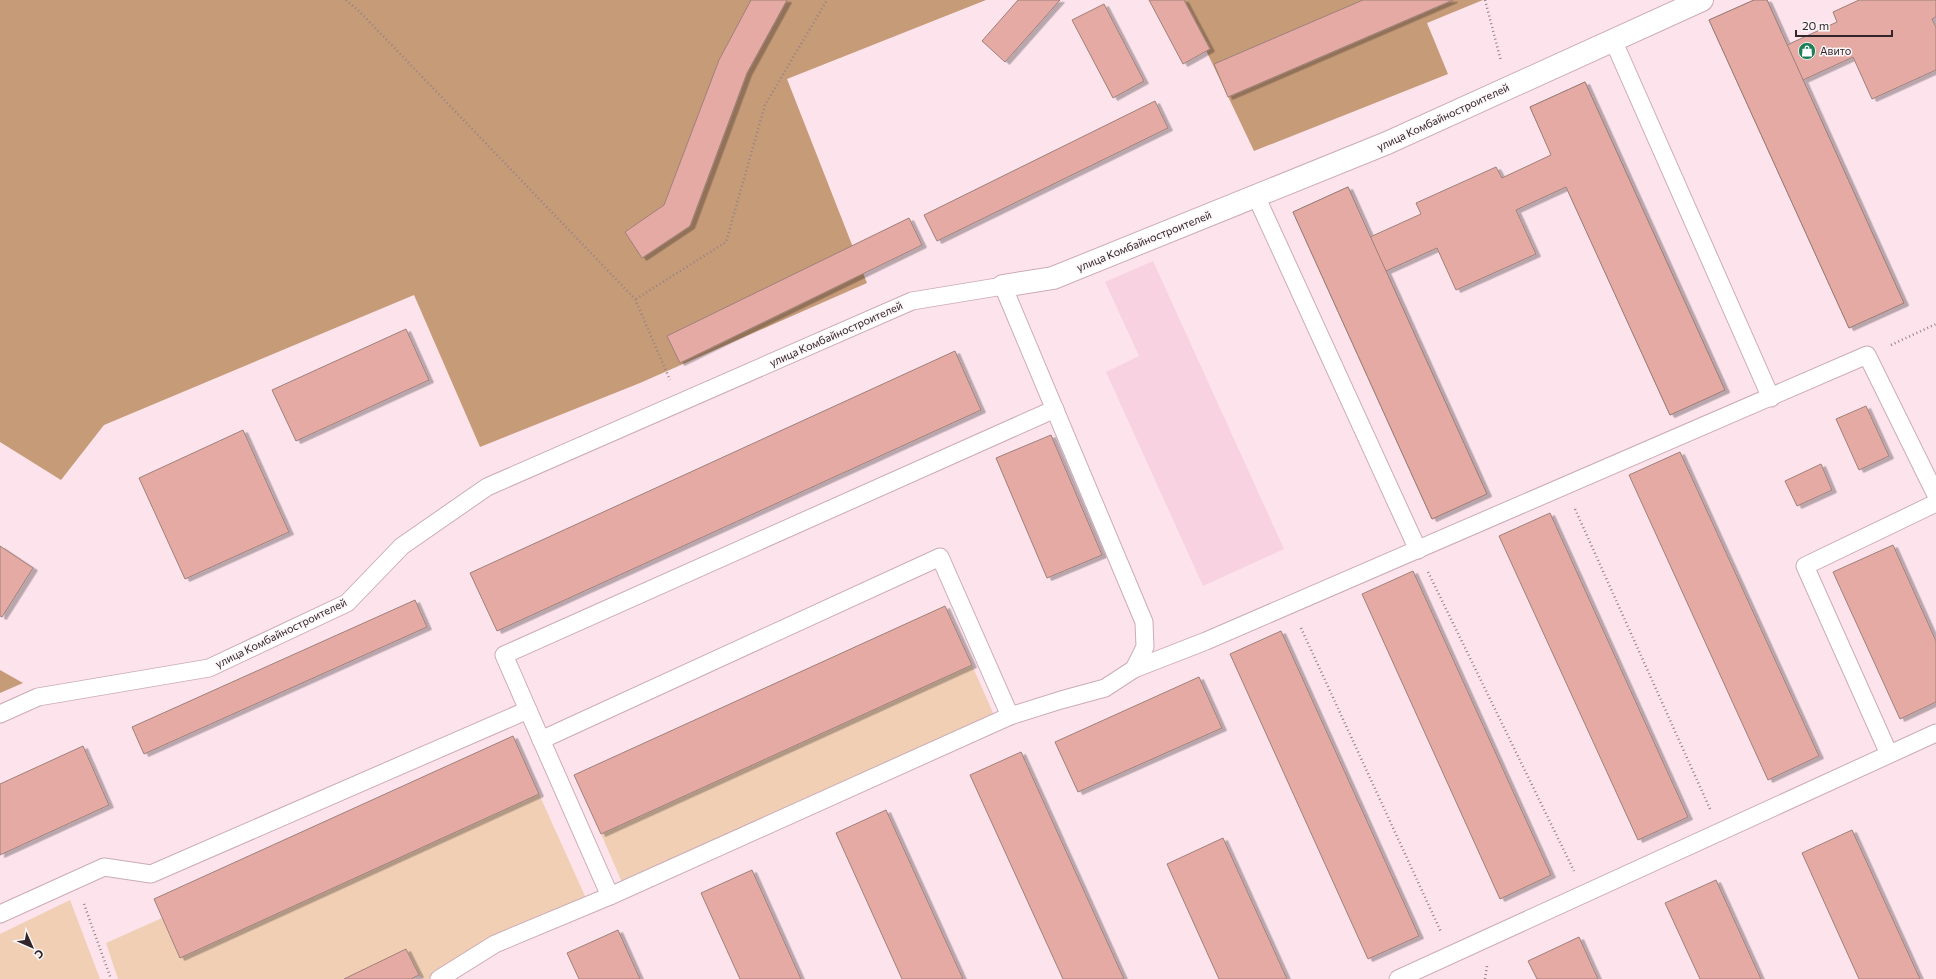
<svg xmlns="http://www.w3.org/2000/svg" width="1936" height="979" font-family="Commissioner,sans-serif">
<defs>
<filter id="shadow"><feDropShadow dx="4.5" dy="2.5" stdDeviation="0" flood-color="#0004"/></filter>
</defs>
<rect width="100%" height="100%" fill="#fce3ec"/>
<path fill="#f9d2e1" d="M1153 261 1284 549 1203 586 1106 372 1139 356 1105 282Z"/>
<g fill="#f1cfb4">
<path d="M972 665 997 722 625 889 601 834Z"/>
<path d="M539 794 589 905 439 979H423L419 975 406 949 344 979H118L106 943 162 918 180 958Z"/>
<path d="M70 900 100 979H0V934Z"/>
</g>
<g fill="#c69b78">
<path d="M0 0H986L787 79 867 283 640 383 480 447 414 295 104 425 61 480 0 442Z"/>
<path d="M1182 0H1483L1427 23 1448 74 1254 151Z"/>
<path d="M0 670 23 683 0 693Z"/>
</g>
<g fill="#e5aaa3" stroke="#9e807b" filter="url(#shadow)">
<path d="M751 0H787L747 73 690 226 642 258 625 232 664 205 719 60Z"/>
<path d="M1018 0H1060L1005 62 982 41Z"/>
<path d="M1149 0H1184L1210 49 1183 64Z"/>
<path d="M1363 0H1453L1228 97 1214 64Z"/>
<path d="M1754 0H1767L1787 45 1837 22 1833 12 1859 0H1936V17L1932 19 1936 27V70L1872 99 1853 57 1803 80 1904 303 1849 328 1709 20Z"/>
<path d="M1754 0H1767L1904 303 1849 328 1709 20Z"/>
<path d="M1104 4 1144 81 1113 98 1072 20Z"/>
<path d="M1585 82 1725 390 1670 415 1530 107Z"/>
<path d="M1585 82 1725 390 1670 415 1566 187 1516 210 1536 254 1456 290 1437 248 1386 271 1487 494 1432 519 1293 212 1348 187 1370 237 1421 214 1416 203 1496 167 1502 178 1551 155 1530 107Z"/>
<path d="M1155 101 1168 128 937 241 924 215Z"/>
<path d="M1348 187 1487 494 1432 519 1293 212Z"/>
<path d="M909 218 922 245 680 363 667 336Z"/>
<path d="M406 329 429 380 296 441 272 390Z"/>
<path d="M955 351 981 410 497 631 470 573Z"/>
<path d="M1866 406 1889 456 1859 470 1836 419Z"/>
<path d="M243 430 289 532 185 579 139 478Z"/>
<path d="M1051 435 1102 555 1047 578 996 458Z"/>
<path d="M1680 452 1819 756 1768 780 1629 475Z"/>
<path d="M1821 464 1832 490 1797 506 1785 481Z"/>
<path d="M1550 513 1688 817 1638 840 1499 536Z"/>
<path d="M1893 545 1936 641V702L1900 719 1833 572Z"/>
<path d="M0 546 33 568 2 617 0 616Z"/>
<path d="M1413 571 1551 875 1500 899 1362 594Z"/>
<path d="M415 600 427 627 144 754 132 727Z"/>
<path d="M945 606 972 665 601 834 574 775Z"/>
<path d="M1281 631 1419 936 1368 959 1230 654Z"/>
<path d="M1199 677 1222 728 1078 792 1055 742Z"/>
<path d="M513 736 539 794 180 958 154 899Z"/>
<path d="M83 746 109 805 0 855V784Z"/>
<path d="M1021 752 1124 979H1063L970 775Z"/>
<path d="M886 810 963 979H902L836 833Z"/>
<path d="M1852 830 1920 979H1859L1802 853Z"/>
<path d="M1223 838 1287 979H1219L1167 864Z"/>
<path d="M752 870 801 979H740L701 893Z"/>
<path d="M1716 880 1761 979H1700L1665 903Z"/>
<path d="M618 930 640 979H579L567 953Z"/>
<path d="M1579 937 1598 979H1537L1528 961Z"/>
<path d="M406 949 419 975 411 979H344Z"/>
</g>
<g fill="none" stroke-linecap="round" stroke-linejoin="round">
<defs>
<g id="service">
<path d="M1613 40 1771 398"/>
<path d="M1256 196 1418 550"/>
<path d="M1134 669 1206 641 1867 355 1936 495"/>
<path d="M528 710 504 655 1055 409"/>
<path d="M0 714 38 697 209 668 347 603 402 546 487 487 912 301 1003 286 1144 622 1145 647 1134 669 1105 688 1061 700 1010 716 610 896 495 944 439 979"/>
<path d="M541 740 940 557 1010 716"/>
<path d="M1889 754 1805 566 1936 503"/>
<path d="M0 914 104 867 151 874 528 710 610 896"/>
<path d="M1398 979 1936 733"/>
</g>
<path id="minor" d="M1003 286 1053 278 1387 143 1702 0"/>
</defs>
<use href="#service" stroke="#cbacb7" stroke-width="19"/>
<use href="#minor" stroke="#cbacb7" stroke-width="24"/>
<g stroke="#948288" stroke-width="2.5" stroke-dasharray="1 3" stroke-linecap="butt">
<path d="M346 0 360 12 635 299 670 380"/>
<path d="M1485 0 1501 61"/>
<path d="M636 299 726 242 765 105 827 0"/>
<path d="M1891 345 1936 324"/>
<path d="M1575 509 1710 809"/>
<path d="M1428 572 1574 871"/>
<path d="M1301 628 1441 932"/>
<path d="M84 904 111 979"/>
<path d="M1485 979 1487 966"/>
</g>
<use href="#service" stroke="#fff" stroke-width="17"/>
<use href="#minor" stroke="#fff" stroke-width="22"/>
</g>
<defs>
<symbol id="shop-disc" viewBox="-11 -11 22 22"><circle r="9.5" fill="#1d7f57" stroke="#fcf6f8"/><path d="M-5-2.5h2.3a2.7 3.5 0 0 1 5.4 0H5L5.5 6h-11ZM-1.5-2.5h3a1.5 2.3 0 0 0-3 0Z" fill="#fff"/></symbol>
</defs>
<g fill-rule="evenodd">
<use href="#shop-disc" x="1797" y="41" width="20" height="20"/>
</g>
<g text-anchor="middle" stroke-width="3" stroke-linejoin="round" paint-order="stroke">
<g font-size="11" fill="#31262a" stroke="#fcf6f8" text-anchor="start">
<text x="1820" y="55">Авито</text>
</g>
<g font-size="11" fill="#31262a" stroke="#fcf6f8">
<text transform="translate(1443 117) rotate(-25)" y="4">улица Комбайностроителей</text>
<text transform="translate(1144 241) rotate(-22)" y="4">улица Комбайностроителей</text>
<text transform="translate(836 334) rotate(-24)" y="4">улица Комбайностроителей</text>
<text transform="translate(281 633) rotate(-26)" y="4">улица Комбайностроителей</text>
</g>
</g>
<g transform="translate(32 947) rotate(135)" stroke="#fcf6f8" stroke-width="3" paint-order="stroke">
<path d="M0-3L7 15L0 10L-7 15Z" fill="#31262a"/>
<text y="-6" font-size="11" font-weight="bold" text-anchor="middle" fill="#31262a">С</text>
</g>
<path d="M1796 30v6h96v-6" fill="none" stroke="#31262a" stroke-width="2"/>
<text x="1802" y="30" font-size="12" fill="#31262a" stroke="#fcf6f8" stroke-width="3" paint-order="stroke">20 m</text>
</svg>
